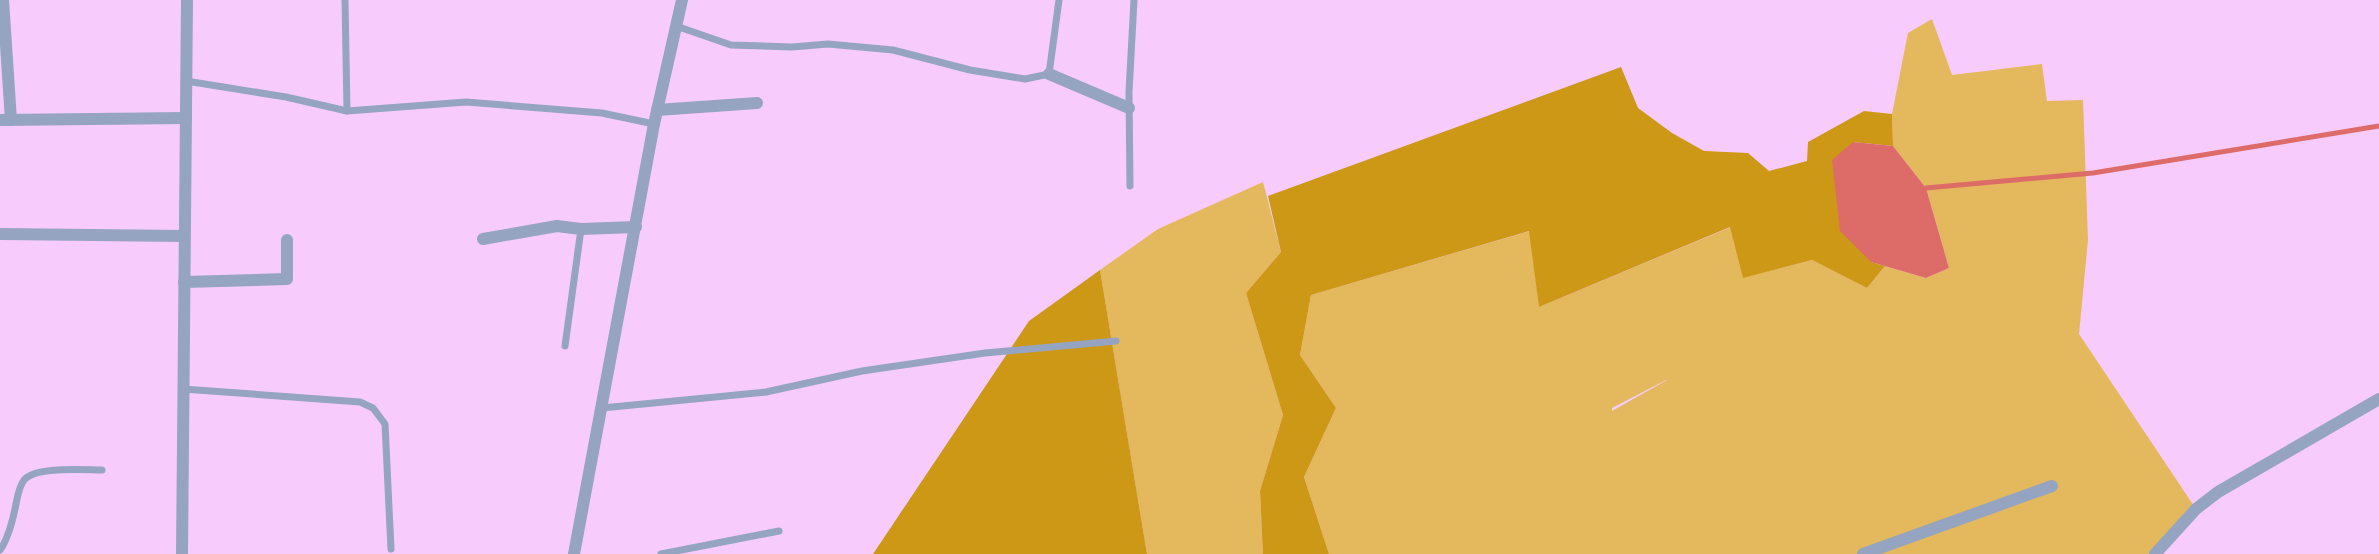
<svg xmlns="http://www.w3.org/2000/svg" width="2379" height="554" font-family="'Archivo Narrow',sans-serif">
<rect width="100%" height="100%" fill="#f8cbfd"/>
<g fill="#e4b85d" fill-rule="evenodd">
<path d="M1932 19 1952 75 2042 64 2047 101 2083 100 2088 240 2079 334 2196 509 2155 554H1329L1304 477 1336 408 1300 355 1311 295 1530 231 1539 307 1731 227 1744 277 1812 260 1867 288 1885 266 1926 278 1949 268 1926 188 1893 146 1892 114 1908 33ZM1666 380H1667L1612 411V408Z"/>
<path d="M1263 182 1281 252 1246 293 1283 415 1260 491 1263 554H1147L1100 270 1158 229Z"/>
</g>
<g fill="#cc9815">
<path d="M1621 67 1638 108 1672 133 1704 151 1748 153 1769 171 1807 161 1808 142 1864 111 1892 114 1893 146 1853 142 1871 262 1885 266 1867 288 1812 260 1743 278 1730 227 1539 307 1529 231 1311 295 1300 355 1336 408 1304 477 1329 554H1263L1260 491 1283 415 1246 293 1281 252 1268 196Z"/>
<path d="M1100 270 1147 554H873L1029 321Z"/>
</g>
<path fill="#dd6c69" d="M1853 142 1893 146 1926 188 1949 268 1926 278 1871 262 1840 231 1832 160Z"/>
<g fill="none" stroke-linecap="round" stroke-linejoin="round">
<path stroke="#dd6c69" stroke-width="5" d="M1926 188 2093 173 2379 126"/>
<g stroke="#95a4c1" stroke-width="7">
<path d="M345 0 347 111"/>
<path d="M676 26 731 45 792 47 828 44 893 50 970 70 1025 79 1049 74 1059 0"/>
<path d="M186 81 286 97 347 111 466 102 602 113 654 124"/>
<path d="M1130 186 1129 92 1134 0"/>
<path d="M565 346 581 229"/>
<path d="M183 389 360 402 373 408 385 424 391 549"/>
<path d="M602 408 766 392 862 371 985 353 1116 341"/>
<path d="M0 550C8 539 12 523 15 509 17 500 18 488 24 480 36 466 84 470 102 470"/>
<path d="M661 554 779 531"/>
</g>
<g stroke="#95a4c1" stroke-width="12">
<path d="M3 0 11 120"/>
<path d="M1049 74 1129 108"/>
<path d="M657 110 757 103"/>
<path d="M0 120 186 118"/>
<path d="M0 234 184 236"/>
<path d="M483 239 557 226 581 229 636 227"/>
<path d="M184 282 287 279V240"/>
<path d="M182 554 187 0"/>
<path d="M574 554 654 124 682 0"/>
<path d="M1863 554 2052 486"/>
<path d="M2155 554 2196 509 2218 492 2379 399"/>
</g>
</g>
</svg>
